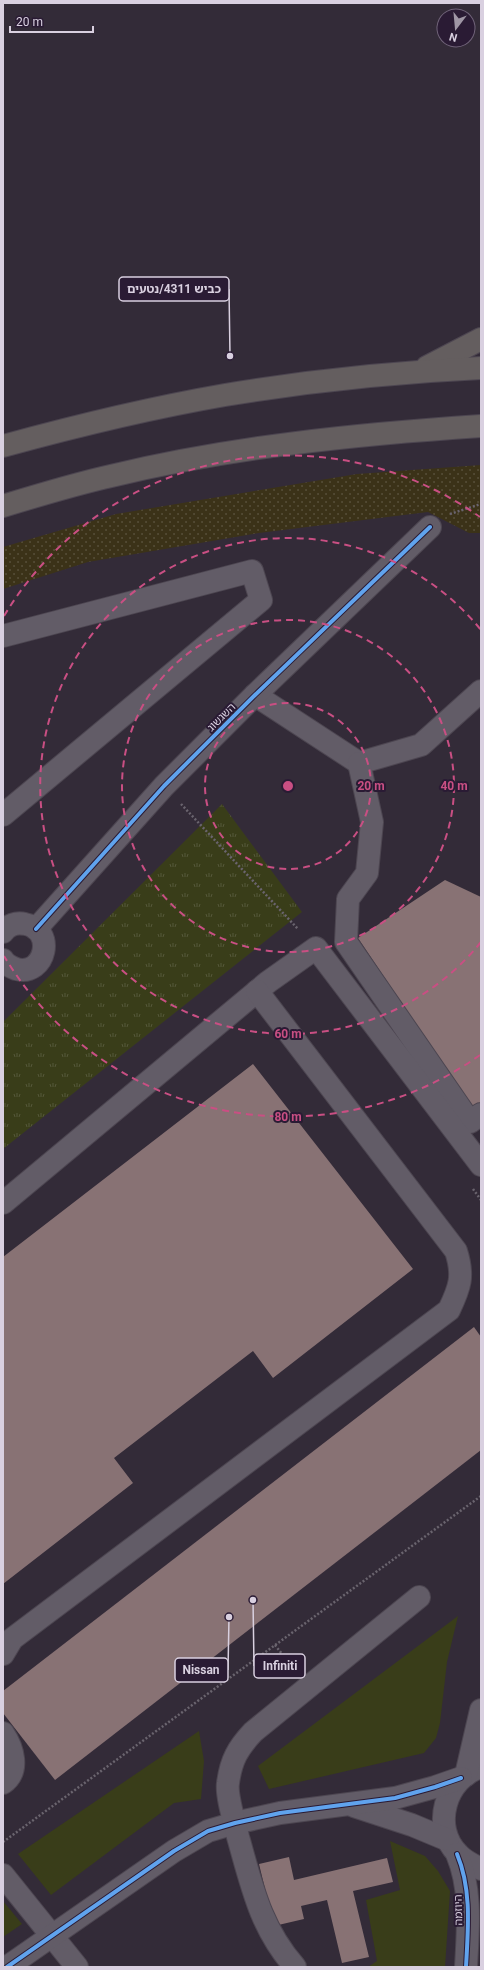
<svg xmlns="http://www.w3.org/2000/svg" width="484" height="1970" font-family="Roboto,'Noto Sans Hebrew',sans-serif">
<defs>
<pattern id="grass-tufts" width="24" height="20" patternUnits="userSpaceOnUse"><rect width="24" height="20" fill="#393d19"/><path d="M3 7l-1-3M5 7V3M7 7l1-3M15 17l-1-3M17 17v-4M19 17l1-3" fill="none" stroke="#55583a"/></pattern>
<pattern id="sand-dots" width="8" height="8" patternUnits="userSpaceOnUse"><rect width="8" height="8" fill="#3b3218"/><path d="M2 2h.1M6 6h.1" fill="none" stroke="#574f39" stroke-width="1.8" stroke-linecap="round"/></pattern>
</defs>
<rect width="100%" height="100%" fill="#332b38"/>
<path fill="url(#grass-tufts)" d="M222 804 302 912 3 1149V1022Z"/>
<path fill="url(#sand-dots)" d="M481 465V533H469L428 512 259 533 88 562 3 589V547L116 514 357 474Z"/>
<g fill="#393d19">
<path d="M458 1616 447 1662 440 1723 436 1738 424 1753 269 1789 258 1766Z"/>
<path d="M199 1731 204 1761 201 1799 174 1803 51 1895 18 1854Z"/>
<path d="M390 1841 425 1856 438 1871 450 1891 445 1967H368L377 1961 366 1900 400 1890Z"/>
<path d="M3 1901 22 1924 3 1937Z"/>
</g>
<g fill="#887274">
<path d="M445 880 481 897V1105L473 1110 358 938Z"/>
<path d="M253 1064 413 1269 273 1378 253 1351 114 1458 133 1483 3 1584V1257Z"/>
<path d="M474 1327 481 1337V1450L55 1780 3 1713V1691Z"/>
<path d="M289 1857 294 1880 387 1858 393 1882 353 1891 369 1957 342 1963 327 1900 301 1906 304 1919 274 1926 259 1864Z"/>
</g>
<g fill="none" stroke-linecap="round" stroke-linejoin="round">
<defs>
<g id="minor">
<path d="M3 636 252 571 261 600 3 815"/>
<path d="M255 695 359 763 421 745 481 691"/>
<path d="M359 763 372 822 367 873 348 899 346 942 470 1122 481 1114"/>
<path d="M36 929 164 786 255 695 430 527"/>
<path d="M3 932C8 925 16 922 25 924 56 929 46 977 16 969 11 967 6 965 3 960"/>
<path d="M3 1203 268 982 316 948 481 1165"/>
<path d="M3 1654 12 1639 449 1310C460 1287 464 1276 456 1251L257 991"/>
<path d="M3 1733C13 1748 20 1771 3 1783"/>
<path d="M481 1767C445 1778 431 1827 458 1854 464 1861 473 1865 481 1869"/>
<path d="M466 1775 481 1710"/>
<path d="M354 1806 412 1825 448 1840"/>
<path d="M457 1854C472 1890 468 1929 466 1967"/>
<path d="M3 1875 77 1967"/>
<path d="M7 1967 174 1851 208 1831 235 1823 280 1813 395 1798 435 1787 461 1778"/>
<path d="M295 1967C260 1927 252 1886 238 1837 235 1824 226 1795 228 1783 231 1760 238 1748 253 1732L419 1597"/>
</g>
<g id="major">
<path d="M427 367 481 339"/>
<path d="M3 446C76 426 150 408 225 395 309 381 395 372 481 368"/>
<path d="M3 506C39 495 75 484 111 476 230 447 359 434 481 426"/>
</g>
</defs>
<use href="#minor" stroke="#4d4651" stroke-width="24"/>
<use href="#major" stroke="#4d4651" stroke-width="24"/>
<g stroke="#6a646e" stroke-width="2.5" stroke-dasharray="2 2" stroke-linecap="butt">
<path d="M450 514 481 504"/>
<path d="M181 804 298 929"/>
<path d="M473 1189 481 1200"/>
<path d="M275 1645 293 1668"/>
<path d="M3 1842 481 1496"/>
</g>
<use href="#minor" stroke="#625c67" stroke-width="22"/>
<use href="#major" stroke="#645e5f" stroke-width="22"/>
<defs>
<g id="cycleway">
<path d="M36 929 164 786 255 695 430 527"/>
<path d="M457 1854C472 1890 468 1929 466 1967"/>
<path d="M7 1967 174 1851 208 1831 235 1823 280 1813 395 1798 435 1787 461 1778"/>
</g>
</defs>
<use href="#cycleway" stroke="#2a1b34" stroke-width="6"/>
<use href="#cycleway" stroke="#60a3ed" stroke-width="4"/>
</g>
<g fill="none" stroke="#c94f83" stroke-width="2" stroke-dasharray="7 5">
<circle cx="288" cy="786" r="83"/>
<circle cx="288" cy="786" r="166"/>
<path d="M481 942A248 248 0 1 1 481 630"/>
<path d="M480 1055A331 331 0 0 1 4 956M4 616A331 331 0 0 1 480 517"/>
</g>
<g text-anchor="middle" stroke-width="4" stroke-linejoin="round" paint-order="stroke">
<g font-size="11" fill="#d9d0e0" stroke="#2a1b34">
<text transform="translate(221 717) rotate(-45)" y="4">השגשוג</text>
<text transform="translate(458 1910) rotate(-91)" y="4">היוזמה</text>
</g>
</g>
<circle cx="288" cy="786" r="6" fill="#c94f83" stroke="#2a1b34" stroke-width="2"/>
<g font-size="12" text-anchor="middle" font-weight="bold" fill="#c94f83" stroke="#2a1b34" stroke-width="4" stroke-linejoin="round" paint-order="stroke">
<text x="371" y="790">20 m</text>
<text x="454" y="790">40 m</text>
<text x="288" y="1038">60 m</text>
<text x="288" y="1121">80 m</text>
</g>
<path fill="none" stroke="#d9d0e0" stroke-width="1.5" d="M230 356L229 289M253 1600L254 1666M229 1617L228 1670"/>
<g fill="#d9d0e0" stroke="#2a1b34" stroke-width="1.5">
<circle cx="230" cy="356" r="4"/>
<circle cx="253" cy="1600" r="4"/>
<circle cx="229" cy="1617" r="4"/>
</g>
<g fill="#2a1b34" stroke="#d9d0e0" stroke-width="1.5">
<rect x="119" y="277" width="110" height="24" rx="4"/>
<rect x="254" y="1654" width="51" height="24" rx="4"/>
<rect x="175" y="1658" width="53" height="24" rx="4"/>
</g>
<g font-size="12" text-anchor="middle" font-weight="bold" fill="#d9d0e0">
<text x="174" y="293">כביש 4311/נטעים</text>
<text x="280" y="1670">Infiniti</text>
<text x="201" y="1674">Nissan</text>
</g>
<rect width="484" height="1970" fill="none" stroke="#d9d0e0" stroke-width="8"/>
<g transform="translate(456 28) rotate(196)"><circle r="19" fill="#2a1b34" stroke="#706379"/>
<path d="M0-3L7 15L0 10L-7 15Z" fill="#9f96a5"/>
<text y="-6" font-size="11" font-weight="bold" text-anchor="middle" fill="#d9d0e0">N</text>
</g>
<path d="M10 26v6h83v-6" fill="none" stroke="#d9d0e0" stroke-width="2"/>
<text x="16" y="26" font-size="12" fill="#d9d0e0" stroke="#2a1b34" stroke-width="3" paint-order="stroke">20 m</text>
</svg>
